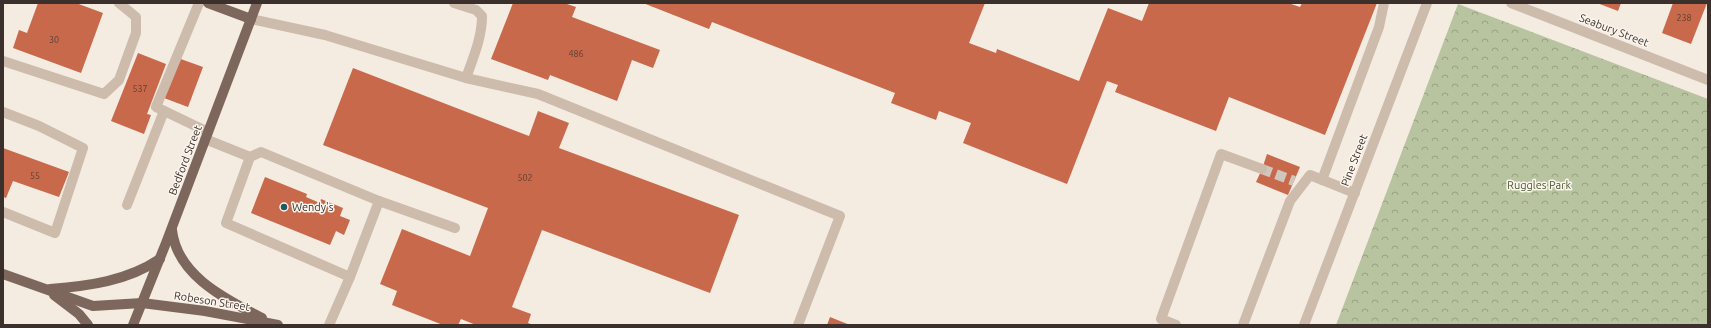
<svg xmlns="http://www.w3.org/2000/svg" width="1711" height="328" font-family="Ubuntu,sans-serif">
<defs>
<pattern id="park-crowns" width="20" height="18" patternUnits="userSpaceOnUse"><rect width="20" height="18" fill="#b8c4a0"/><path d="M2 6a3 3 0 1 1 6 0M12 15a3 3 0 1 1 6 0" fill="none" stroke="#97a083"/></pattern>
</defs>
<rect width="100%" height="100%" fill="#f4ebe1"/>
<path fill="url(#park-crowns)" d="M1458 4 1708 99V325H1336Z"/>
<g fill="#c8694b">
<path d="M38 3H76L103 13 81 73 13 48 19 30 27 33Z"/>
<path d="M513 3H564L576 7 572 17 660 50 653 68 632 60 617 101 550 75 548 80 491 59Z"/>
<path d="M643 3H985L969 43 996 53 997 49 1079 81 1108 8 1142 21 1149 3H1288L1300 7 1302 3H1377L1325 135 1229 97 1216 131 1115 92 1118 85 1107 81 1067 184 963 143 971 123 939 111 936 120 891 103 895 93 712 22 709 29Z"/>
<path d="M1597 3H1621L1618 11Z"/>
<path d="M1673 3H1707L1691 44 1662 33Z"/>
<path d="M138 53 166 64 147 114 151 115 144 134 111 121Z"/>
<path d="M178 58 203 67 188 107 164 98Z"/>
<path d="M353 68 529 136 538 111 569 123 559 148 739 215 710 293 542 230 512 307 531 314 528 323 533 325H476L461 319 458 325H443L392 305 397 291 380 284 402 229 470 256 488 208 323 145Z"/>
<path d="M3 148 69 172 59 197 13 181 6 198 3 197Z"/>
<path d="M1267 154 1300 167 1288 195 1256 182 1262 169Z"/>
<path d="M265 177 307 194 306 197 320 203 321 199 343 208 340 216 350 220 344 235 336 231 330 245 251 213Z"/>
<path d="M830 317 850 325H827Z"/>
</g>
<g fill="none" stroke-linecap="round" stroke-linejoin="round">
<path stroke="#cfc6bd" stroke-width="10" stroke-dasharray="10 5" stroke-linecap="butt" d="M1262 169 1294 181"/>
<g stroke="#cdbbac" stroke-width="10">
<path d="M199 3 156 107 208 132"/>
<path d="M454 3 476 10 482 16C482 38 473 58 466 78"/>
<path d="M1511 3 1708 80"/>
<path d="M251 19 325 35 466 78 538 94 840 216 798 325"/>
<path d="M3 61 104 94 119 80 136 33V17L119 3"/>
<path d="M3 112 39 126 83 148 55 233 3 212"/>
<path d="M205 139 250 157 261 152 379 201 350 277 226 223 250 157"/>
<path d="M1322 180 1379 27 1384 3"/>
<path d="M379 201 455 228"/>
<path d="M127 205 164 111"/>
<path d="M329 325 350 277"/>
<path d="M1176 325 1161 319 1221 154 1262 169"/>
<path d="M1243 325 1290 201 1310 175 1355 193"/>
<path d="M1304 325 1427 3"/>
</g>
<g stroke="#7d675c" stroke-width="10">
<path d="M208 3 251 19"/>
<path d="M172 230C177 276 226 299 262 318"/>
<path d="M3 274 93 306 142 303 205 311 278 325"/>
<path d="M50 289C89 286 127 281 160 259"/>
<path d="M54 295 79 314 88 325"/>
<path d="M133 325 166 243 257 3"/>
</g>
</g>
<circle fill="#1f5a5e" stroke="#fbf5ee" stroke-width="1.5" cx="284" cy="207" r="4"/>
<g text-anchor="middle" stroke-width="3" stroke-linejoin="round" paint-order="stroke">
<g font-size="9" fill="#5e3e33">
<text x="1684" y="21">238</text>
<text x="54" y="43">30</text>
<text x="576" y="57">486</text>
<text x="140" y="92">537</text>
<text x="35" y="179">55</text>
<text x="525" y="181">502</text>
</g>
<g font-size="11" fill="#3b302b" stroke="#fbf5ee">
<text transform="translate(1614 30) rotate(21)" y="4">Seabury Street</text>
<text transform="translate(185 160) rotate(-69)" y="4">Bedford Street</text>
<text transform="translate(1354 160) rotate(-69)" y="4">Pine Street</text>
<text transform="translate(212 301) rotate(9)" y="4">Robeson Street</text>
</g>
<g font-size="11" fill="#4a5a2e" stroke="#fbf5ee">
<text x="1539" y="189">Ruggles Park</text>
</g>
<g font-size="11" fill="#3b302b" stroke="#fbf5ee" text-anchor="start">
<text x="292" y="211">Wendy's</text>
</g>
</g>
<rect width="1711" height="328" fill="none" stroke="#3b302b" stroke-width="8"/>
</svg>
